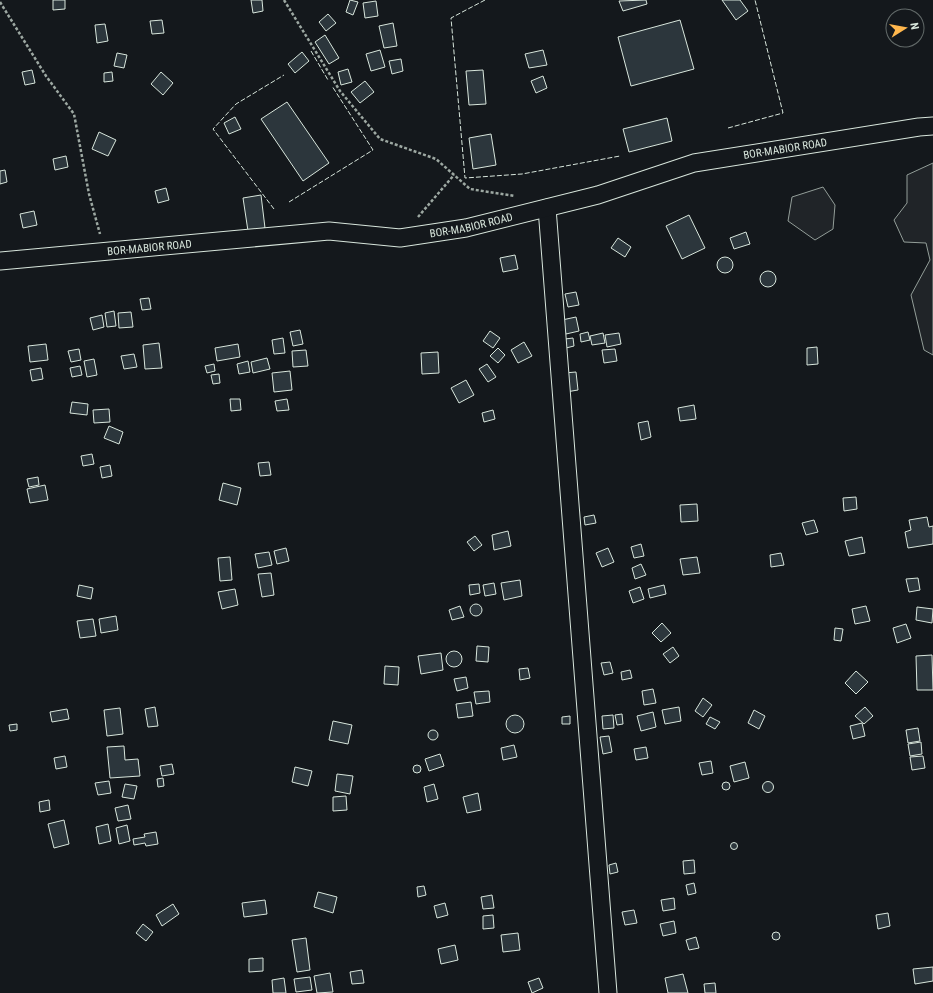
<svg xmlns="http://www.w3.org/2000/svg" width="933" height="993" font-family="'Roboto Condensed',sans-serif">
<rect width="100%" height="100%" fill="#14181c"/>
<g fill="#202428" stroke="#939e99">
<path d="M933 163V355L924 350 911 295 930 260 926 243 904 242 894 220 907 203V175Z"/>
<path d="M823 187 835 205 833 229 815 240 788 221 792 197Z"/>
</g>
<g fill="#2c363c" stroke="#d8e6dc">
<path d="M53 0H65V9L53 10Z"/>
<path d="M251 0H262L263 11 253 13Z"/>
<path d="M350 0 358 2 353 15 346 12Z"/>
<path d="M646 0 647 4 623 11 619 1Z"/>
<path d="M722 0H740L748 11 736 20Z"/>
<path d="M376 1 378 16 365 18 363 3Z"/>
<path d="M328 14 336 23 326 31 319 22Z"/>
<path d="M162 20 164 33 152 34 150 21Z"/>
<path d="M680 20 694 69 631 86 618 37Z"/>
<path d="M393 23 397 46 384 48 379 26Z"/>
<path d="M105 24 108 41 97 43 95 25Z"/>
<path d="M325 35 339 58 329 64 315 42Z"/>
<path d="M380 50 385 67 371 71 366 54Z"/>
<path d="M543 50 547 65 529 68 525 54Z"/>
<path d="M302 52 309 61 295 73 288 64Z"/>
<path d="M117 53 127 55 124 68 114 66Z"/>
<path d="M401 59 403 71 392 74 389 61Z"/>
<path d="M348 69 352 82 341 85 338 72Z"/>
<path d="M32 70 35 83 25 85 22 72Z"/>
<path d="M483 70 486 104 469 105 466 71Z"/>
<path d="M112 72 113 81 104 82V73Z"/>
<path d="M161 72 173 83 163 95 151 84Z"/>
<path d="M543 76 547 88 536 93 531 81Z"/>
<path d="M365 81 374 92 360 103 351 92Z"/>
<path d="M287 102 329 163 303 181 261 119Z"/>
<path d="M235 117 241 129 229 134 224 123Z"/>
<path d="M667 118 672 141 629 152 623 129Z"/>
<path d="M99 132 116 140 108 156 92 149Z"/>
<path d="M491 134 496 165 473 169 469 138Z"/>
<path d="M66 156 68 167 55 170 53 159Z"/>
<path d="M5 170 7 182 0 184V171Z"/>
<path d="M166 188 169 200 158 203 155 191Z"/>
<path d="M261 195 265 228 248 231 243 198Z"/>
<path d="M34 211 37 225 23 228 20 214Z"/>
<path d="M689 215 705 248 682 259 666 226Z"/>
<path d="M746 232 750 244 734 249 730 238Z"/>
<path d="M618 238 631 247 625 257 611 248Z"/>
<path d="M515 255 518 269 503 272 500 258Z"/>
<circle cx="725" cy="265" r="8"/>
<circle cx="768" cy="279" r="8"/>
<path d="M576 292 579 305 568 307 565 294Z"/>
<path d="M149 298 151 309 142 310 140 299Z"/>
<path d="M114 311 116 326 107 327 105 313Z"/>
<path d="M131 312 133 327 119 328 118 313Z"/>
<path d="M102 315 104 327 93 330 90 318Z"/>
<path d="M576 317 579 331 566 334 562 320Z"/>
<path d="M300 330 303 344 293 346 290 332Z"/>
<path d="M490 331 500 338 493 348 483 341Z"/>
<path d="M588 332 590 340 581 342 580 334Z"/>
<path d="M603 333 605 343 592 345 590 336Z"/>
<path d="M619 333 621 344 607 347 605 335Z"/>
<path d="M283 338 285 353 274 354 272 340Z"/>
<path d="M573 338 574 346 566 348 565 339Z"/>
<path d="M524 342 532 356 518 363 511 350Z"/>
<path d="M159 343 162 368 145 369 143 345Z"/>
<path d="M46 344 48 360 30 362 28 346Z"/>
<path d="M238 344 240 357 217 361 215 348Z"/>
<path d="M817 347 818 364 807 365V348Z"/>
<path d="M498 348 505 355 498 363 490 356Z"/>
<path d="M79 349 81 360 71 362 68 351Z"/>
<path d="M615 349 617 361 604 363 602 350Z"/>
<path d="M306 350 308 366 293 367 292 351Z"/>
<path d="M438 352 439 373 422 374 421 353Z"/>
<path d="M134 354 137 367 124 369 121 356Z"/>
<path d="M267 358 270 369 253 373 251 362Z"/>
<path d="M94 359 97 375 87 377 84 361Z"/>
<path d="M248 361 250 372 239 374 237 364Z"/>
<path d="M214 364 215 371 207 373 205 366Z"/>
<path d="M487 364 496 377 488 382 479 369Z"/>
<path d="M80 366 82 375 72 377 70 368Z"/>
<path d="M41 368 43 379 32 381 30 370Z"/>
<path d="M290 371 292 390 274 392 272 373Z"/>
<path d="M576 372 578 390 566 392 564 373Z"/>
<path d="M219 374 220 383 213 384 211 375Z"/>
<path d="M466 380 474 395 459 403 451 388Z"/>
<path d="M230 399H240L241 410 231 411Z"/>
<path d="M287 399 289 410 277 411 275 401Z"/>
<path d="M72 402 88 404 87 415 70 413Z"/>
<path d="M694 405 696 419 680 421 678 408Z"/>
<path d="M109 409 110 422 94 423 93 410Z"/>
<path d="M493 410 495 419 484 422 482 413Z"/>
<path d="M648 421 651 437 641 440 638 423Z"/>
<path d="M109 426 123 432 119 444 104 438Z"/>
<path d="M92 454 94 464 83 466 81 456Z"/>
<path d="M269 462 271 475 260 476 258 463Z"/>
<path d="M110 465 112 476 102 478 100 467Z"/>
<path d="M38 477 39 485 29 487 27 479Z"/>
<path d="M223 483 241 488 237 505 219 500Z"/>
<path d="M45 485 48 500 30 503 27 489Z"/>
<path d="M856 497 857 509 844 511 843 498Z"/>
<path d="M697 504 698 521 681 522 680 505Z"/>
<path d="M594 515 596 523 585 525 584 517Z"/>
<path d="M927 517 929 527 933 526V544L908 548 905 532 911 530 909 520Z"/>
<path d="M814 520 818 532 806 535 802 523Z"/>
<path d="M508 531 511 546 494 550 492 535Z"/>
<path d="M475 536 482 545 474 551 467 542Z"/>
<path d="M862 537 865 553 849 556 845 541Z"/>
<path d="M641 544 644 556 634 558 631 547Z"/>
<path d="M286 548 289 561 277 564 274 551Z"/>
<path d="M608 548 614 562 602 567 596 553Z"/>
<path d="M269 552 272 565 258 568 255 554Z"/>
<path d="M781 553 784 565 771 567 770 555Z"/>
<path d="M230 557 232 580 220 581 218 558Z"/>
<path d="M697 557 700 573 683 575 680 559Z"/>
<path d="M641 564 646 575 635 579 632 568Z"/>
<path d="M271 573 274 595 262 597 258 574Z"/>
<path d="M918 578 920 590 909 592 906 579Z"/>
<path d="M520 580 522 596 504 600 501 583Z"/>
<path d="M494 583 496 594 485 596 483 585Z"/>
<path d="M479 584 480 593 470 595 469 585Z"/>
<path d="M79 585 93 588 91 599 77 596Z"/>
<path d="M664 585 666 594 650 598 648 589Z"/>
<path d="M640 587 644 599 633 603 629 591Z"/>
<path d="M235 589 238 605 222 609 218 592Z"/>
<circle cx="476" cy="610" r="6"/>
<path d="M460 606 464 617 452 620 449 610Z"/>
<path d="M866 606 870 621 855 624 852 609Z"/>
<path d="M917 607 933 609 932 623 916 620Z"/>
<path d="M116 616 118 630 101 633 99 619Z"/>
<path d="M93 619 96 636 80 638 77 621Z"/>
<path d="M662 623 671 633 661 642 652 633Z"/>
<path d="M906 624 911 638 897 643 893 628Z"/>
<path d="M835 628 843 629 841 641 834 640Z"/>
<path d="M477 646 489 647 488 662 476 661Z"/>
<path d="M673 647 679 656 670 663 663 654Z"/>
<circle cx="454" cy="659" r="8"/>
<path d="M441 653 443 670 421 674 418 656Z"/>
<path d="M932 655 933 690H917L916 656Z"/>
<path d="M610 662 613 673 604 675 601 663Z"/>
<path d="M385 666 399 667 398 685 384 684Z"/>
<path d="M528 668 530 678 520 680 519 669Z"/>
<path d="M630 670 632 678 622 680 621 672Z"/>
<path d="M856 671 868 682 856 694 845 683Z"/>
<path d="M466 677 468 688 457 691 454 679Z"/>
<path d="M653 689 656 703 644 705 642 691Z"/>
<path d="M489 691 490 702 476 704 474 692Z"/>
<path d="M703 698 712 705 703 717 695 711Z"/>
<path d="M471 702 473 716 458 718 456 704Z"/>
<path d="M155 707 158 726 148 727 145 709Z"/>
<path d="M679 707 681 721 665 724 662 710Z"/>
<path d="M865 707 873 716 864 724 855 716Z"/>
<path d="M120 708 123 734 107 736 104 710Z"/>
<path d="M67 709 69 719 52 722 50 712Z"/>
<path d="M754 710 765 716 759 729 748 723Z"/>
<path d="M653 712 656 727 641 731 637 716Z"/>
<path d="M622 714 623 724 617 725 615 715Z"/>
<path d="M613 715 614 728 603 729 602 716Z"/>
<circle cx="515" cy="724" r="9"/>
<path d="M570 716V724H562V717Z"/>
<path d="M710 717 720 722 715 729 706 724Z"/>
<path d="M333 721 352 725 348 744 329 740Z"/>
<path d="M862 723 865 736 853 739 850 726Z"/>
<path d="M17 724V730L10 731 9 725Z"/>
<path d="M918 728 920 741 908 743 906 730Z"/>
<circle cx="433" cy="735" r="5"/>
<path d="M609 736 612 752 603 754 600 737Z"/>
<path d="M921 742 922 754 910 756 908 744Z"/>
<path d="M514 745 517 757 503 760 501 748Z"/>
<path d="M124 746 125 760 138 759 140 776 110 778 107 747Z"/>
<path d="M646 747 648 758 636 760 634 749Z"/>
<path d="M440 754 444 766 429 771 425 759Z"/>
<path d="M65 756 67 767 56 769 54 758Z"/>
<path d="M923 756 925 768 912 770 910 757Z"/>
<path d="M711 761 713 773 702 775 699 763Z"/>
<path d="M745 762 749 778 734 782 730 766Z"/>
<path d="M172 764 174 774 162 776 160 766Z"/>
<circle cx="417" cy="769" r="4"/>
<path d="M295 767 312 771 308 786 292 782Z"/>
<path d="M337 774 353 776 350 794 335 791Z"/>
<path d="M163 778 164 786 158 787 157 779Z"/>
<path d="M109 781 111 793 98 795 95 783Z"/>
<circle cx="768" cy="787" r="5.5"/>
<circle cx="726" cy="786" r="4"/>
<path d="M125 784 137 786 134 799 122 797Z"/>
<path d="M434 784 438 799 427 802 424 787Z"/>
<path d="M478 793 481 810 467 813 463 797Z"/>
<path d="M346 796 347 810 333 811V797Z"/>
<path d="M49 800 50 810 40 812 39 802Z"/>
<path d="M128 805 131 819 118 821 115 808Z"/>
<path d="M64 820 69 844 54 848 48 824Z"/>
<path d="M108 824 111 841 99 844 96 827Z"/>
<path d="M127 825 130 841 119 844 116 828Z"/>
<path d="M156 832 158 844 146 846 145 843 134 845 133 839 145 837 144 834Z"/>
<circle cx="734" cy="846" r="3.5"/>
<path d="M694 860 695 873 684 874 683 861Z"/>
<path d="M616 863 618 872 610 874 609 865Z"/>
<path d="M694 883 696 893 688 895 686 885Z"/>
<path d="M424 886 426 895 418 897 417 887Z"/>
<path d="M318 892 337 897 333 913 314 907Z"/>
<path d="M492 895 494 908 483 909 481 897Z"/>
<path d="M674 898 675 909 663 911 661 900Z"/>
<path d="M265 900 267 914 244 917 242 903Z"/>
<path d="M445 903 448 915 437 918 434 906Z"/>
<path d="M173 904 179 914 162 926 156 915Z"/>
<path d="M634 910 637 923 625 925 622 912Z"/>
<path d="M888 913 890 926 878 929 876 915Z"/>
<path d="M493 915 494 928 483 929V916Z"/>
<path d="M674 921 676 933 663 936 660 924Z"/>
<path d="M143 924 153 932 146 941 136 933Z"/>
<circle cx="776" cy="936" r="4"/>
<path d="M518 933 520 950 503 952 501 935Z"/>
<path d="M696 937 699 948 689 950 686 940Z"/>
<path d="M306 938 310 970 297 972 292 940Z"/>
<path d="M455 945 458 960 441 964 438 949Z"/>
<path d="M263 958V971L249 972V959Z"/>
<path d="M933 967V981L915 984 913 969Z"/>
<path d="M362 970 364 983 352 984 350 972Z"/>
<path d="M330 973 333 992 317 993 314 976Z"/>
<path d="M683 974 688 993H668L665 978Z"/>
<path d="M310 977 312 990 296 992 294 979Z"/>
<path d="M284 978 286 993H273L272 980Z"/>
<path d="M539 978 543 988 532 993 528 982Z"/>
<path d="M715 983 716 993H705L704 984Z"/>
</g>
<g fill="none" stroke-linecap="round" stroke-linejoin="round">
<defs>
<g id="minor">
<path d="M547 208 608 993"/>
<path id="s1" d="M0 261 329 231 400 238 466 228 598 195 694 163 919 127 933 126"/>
</g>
</defs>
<use href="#minor" stroke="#d8e6dc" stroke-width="19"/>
<g stroke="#9da8a2" stroke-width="2.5" stroke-dasharray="3 2" stroke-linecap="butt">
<path d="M284 0 340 91 380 139 436 159 470 189 515 196"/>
<path d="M0 2 46 76 74 114 89 194 100 234"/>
<path d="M418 217 454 175"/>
</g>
<use href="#minor" stroke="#14181c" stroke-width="17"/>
<g stroke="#d8e6dc" stroke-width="1" stroke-dasharray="5 2" stroke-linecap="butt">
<path d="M485 0 451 18 465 178 522 174 620 156"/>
<path d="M311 51 328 80"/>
<path d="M728 128 783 113 755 0"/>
<path d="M289 202 373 150 332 86"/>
<path d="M274 209 213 129 236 104 284 75"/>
</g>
</g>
<g text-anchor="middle" stroke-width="3" stroke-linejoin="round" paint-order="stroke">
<g font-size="11" fill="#d8e6dc" stroke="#14181c">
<text dy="4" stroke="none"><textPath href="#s1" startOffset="798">BOR-MABIOR ROAD</textPath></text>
<text dy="4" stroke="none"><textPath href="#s1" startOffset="474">BOR-MABIOR ROAD</textPath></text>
<text dy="4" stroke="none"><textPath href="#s1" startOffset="150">BOR-MABIOR ROAD</textPath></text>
</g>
</g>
<g transform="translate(905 28) rotate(79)"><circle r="19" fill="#14181c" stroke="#626a69"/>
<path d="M0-3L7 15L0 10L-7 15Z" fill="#ffb74d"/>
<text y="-6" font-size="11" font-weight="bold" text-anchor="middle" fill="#d8e6dc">N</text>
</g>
</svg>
